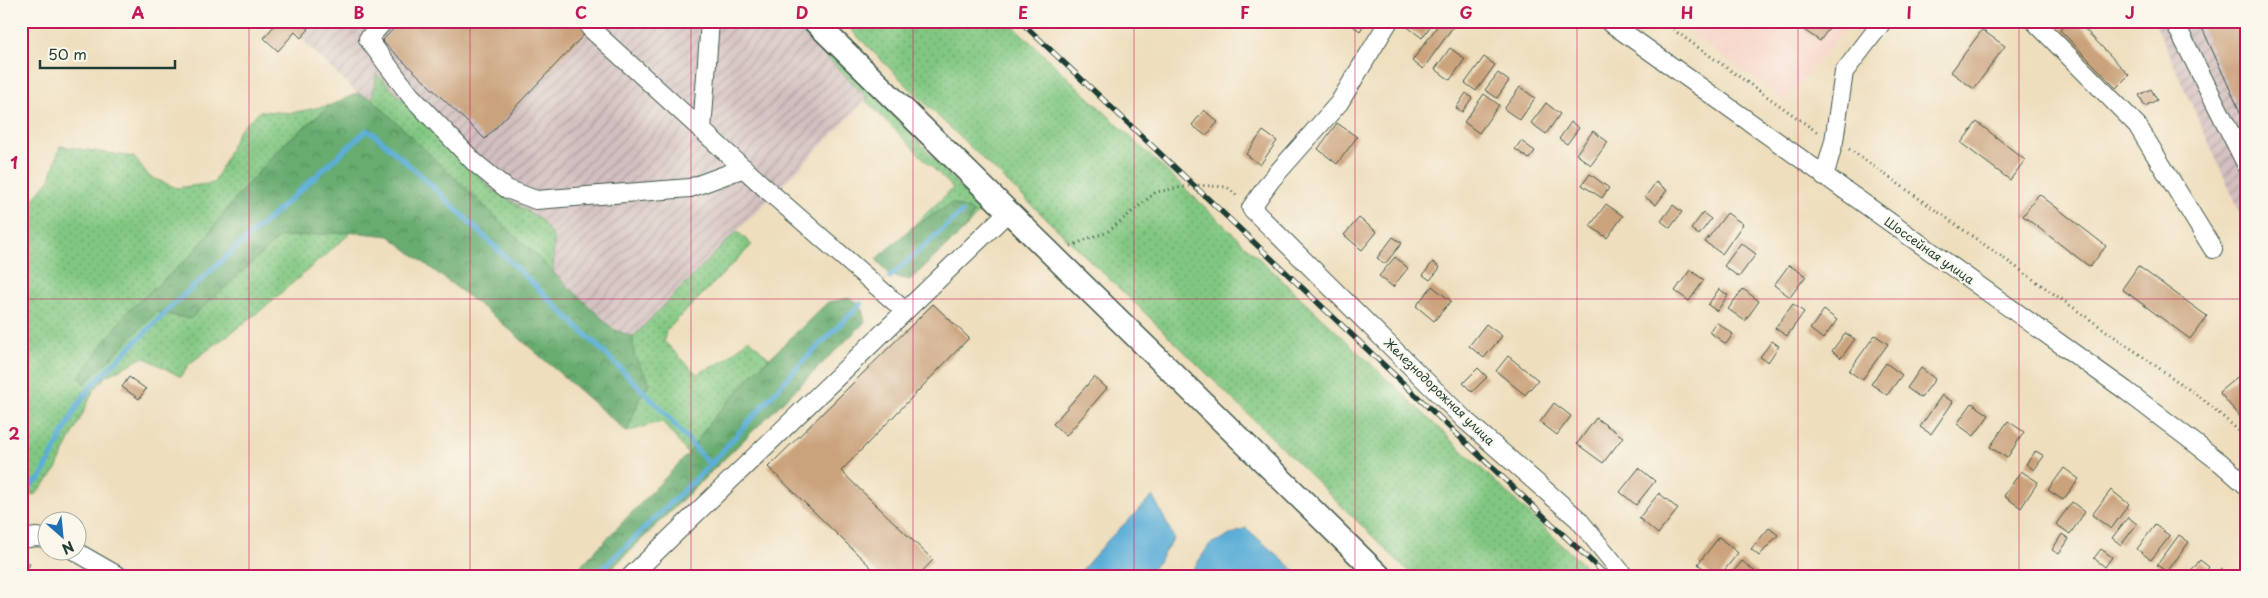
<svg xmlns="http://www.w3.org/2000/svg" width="2268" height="598" font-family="'Playpen Sans',sans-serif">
<defs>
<pattern id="industrial-furrows" width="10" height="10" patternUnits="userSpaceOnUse" patternTransform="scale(1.25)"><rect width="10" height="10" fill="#d2bfbf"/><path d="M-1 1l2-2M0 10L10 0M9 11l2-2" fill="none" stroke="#aa9c9c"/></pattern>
<pattern id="grass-dots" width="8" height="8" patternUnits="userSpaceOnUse" patternTransform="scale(1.25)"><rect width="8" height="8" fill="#81c781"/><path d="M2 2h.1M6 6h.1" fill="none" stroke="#69a36a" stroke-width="1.8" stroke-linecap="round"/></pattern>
<pattern id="forest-crowns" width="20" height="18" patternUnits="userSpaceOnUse" patternTransform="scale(1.25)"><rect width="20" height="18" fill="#68ac6f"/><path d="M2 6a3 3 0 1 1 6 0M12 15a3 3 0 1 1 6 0" fill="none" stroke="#558d5c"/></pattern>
</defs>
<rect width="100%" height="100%" fill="#fbf7ec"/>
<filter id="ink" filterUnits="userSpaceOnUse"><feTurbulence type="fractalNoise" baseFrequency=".02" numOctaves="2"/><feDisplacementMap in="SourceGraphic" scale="10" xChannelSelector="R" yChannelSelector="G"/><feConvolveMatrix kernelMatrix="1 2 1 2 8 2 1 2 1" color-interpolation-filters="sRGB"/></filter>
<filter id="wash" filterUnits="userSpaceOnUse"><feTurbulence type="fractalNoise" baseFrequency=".0096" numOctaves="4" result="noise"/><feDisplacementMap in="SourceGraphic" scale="20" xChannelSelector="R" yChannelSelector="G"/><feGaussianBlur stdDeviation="1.12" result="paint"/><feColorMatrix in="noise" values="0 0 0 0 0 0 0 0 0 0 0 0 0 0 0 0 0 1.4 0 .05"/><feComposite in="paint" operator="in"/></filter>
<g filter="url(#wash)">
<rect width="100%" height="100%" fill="#eedebd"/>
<path fill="#f7d1c6" d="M1673 21H1852L1785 101Z"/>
<g fill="url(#industrial-furrows)">
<path d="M278 21H790L868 98 633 337 613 330 372 99 357 93 295 33 278 51 264 38Z"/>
<path d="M2154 21H2247V228Z"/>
</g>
<g fill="url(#grass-dots)" stroke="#50825a">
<path d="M790 21H799L908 130 981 210 964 230 974 212 952 203 910 229 953 188 866 101 868 98Z"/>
<path d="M842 21H1008L1596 577H1414L1141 309 939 117Z"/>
<path d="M377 74 493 190 540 219 554 239 553 273 372 99Z"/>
<path d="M331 105 284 144 239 194 192 255 127 312 85 384 157 312 190 319 280 237 352 232 260 311 189 364 181 377 144 357 106 376 94 390 54 473 36 494 23 496 21 213 50 179 60 146 134 157 150 177 177 188 214 183 239 130 260 111 291 113Z"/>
<path d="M737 231 752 245 666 331 664 341 697 374 724 361 749 339 769 358 711 421 688 454 662 421 627 432 640 398 650 383 634 356 633 337Z"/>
</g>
<g fill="url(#forest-crowns)" stroke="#447452">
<path d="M357 93 372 99 613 329 633 337 634 356 650 383 639 398 627 432 495 317 389 236 352 232 280 237 190 319 157 312 85 384 80 376 127 312 192 255 239 194 284 144 331 105Z"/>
<path d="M952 203 974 212 964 230 910 280 891 276 876 259 910 229Z"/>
<path d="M850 298 861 305 865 322 603 577H570L688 454 711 421 751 376 828 302Z"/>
</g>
<g fill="#5caed7" stroke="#3e7686">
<path d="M1153 496 1174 538 1148 577H1076L1109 539Z"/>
<path d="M1246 528 1302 577H1188L1210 544Z"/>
</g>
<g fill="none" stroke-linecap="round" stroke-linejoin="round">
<g stroke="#5caed7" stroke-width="5.5">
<path d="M890 277 962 212"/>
<path d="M21 491 40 479 75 410 90 387 174 304 367 130 374 134 428 182 610 358 665 413 710 465"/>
<path d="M594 577 710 465 801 363 861 304"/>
</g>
</g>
<g id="blocks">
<g fill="#caa27c">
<path d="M278 21H295L299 25 301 23 309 29 301 38 295 32 278 51 264 38Z"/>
<path d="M401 21H597L485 139 382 41Z"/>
<path d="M1346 21H1366L1360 31Z"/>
<path d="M1408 21H1434L1422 38 1405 25Z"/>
<path d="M1441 21H1452L1455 24 1423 69 1412 61Z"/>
<path d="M1810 21H1834L1820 41 1804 30Z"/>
<path d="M2069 21H2077L2129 75 2116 88 2060 30Z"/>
<path d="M2199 21H2247V127Z"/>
<path d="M1982 30 2005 46 1974 89 1951 72Z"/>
<path d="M1450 48 1465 59 1450 80 1435 69Z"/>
<path d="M1484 57 1495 65 1476 91 1465 83Z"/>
<path d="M1498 73 1509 81 1497 98 1485 90Z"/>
<path d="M1520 87 1535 98 1520 120 1504 109Z"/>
<path d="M2151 89 2157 100 2145 106 2139 95Z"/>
<path d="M1466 93 1472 98 1462 112 1456 108Z"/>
<path d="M1484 94 1499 105 1479 133 1464 122Z"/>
<path d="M1546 103 1560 114 1546 134 1531 123Z"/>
<path d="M1204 110 1218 122 1206 136 1192 125Z"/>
<path d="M1571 122 1579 128 1567 144 1559 139Z"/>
<path d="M1977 122 2025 160 2010 180 1961 143Z"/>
<path d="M1337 123 1357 137 1337 164 1318 149Z"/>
<path d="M1263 131 1277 141 1260 165 1246 154Z"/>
<path d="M1593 131 1608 142 1591 165 1576 154Z"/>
<path d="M1521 141 1535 151 1529 159 1515 149Z"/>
<path d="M1590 174 1609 188 1602 198 1582 185Z"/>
<path d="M1656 182 1667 190 1656 205 1645 197Z"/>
<path d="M2039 194 2106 246 2090 267 2023 216Z"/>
<path d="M1606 204 1623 216 1607 238 1590 226Z"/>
<path d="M1673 205 1682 212 1670 228 1661 221Z"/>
<path d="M1703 213 1711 219 1699 235 1691 229Z"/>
<path d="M1727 213 1743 224 1722 254 1705 242Z"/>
<path d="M1359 218 1377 232 1362 250 1344 235Z"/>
<path d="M1393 237 1402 243 1385 264 1377 258Z"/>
<path d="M1741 243 1756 254 1739 277 1724 266Z"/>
<path d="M1395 257 1408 268 1393 287 1379 276Z"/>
<path d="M1433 262 1440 268 1430 280 1423 275Z"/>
<path d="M1789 265 1806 276 1790 297 1774 285Z"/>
<path d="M2138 266 2207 316 2190 339 2122 289Z"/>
<path d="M1690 270 1704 280 1689 301 1675 291Z"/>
<path d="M1432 286 1451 301 1434 321 1416 306Z"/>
<path d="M1719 289 1728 295 1717 311 1708 305Z"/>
<path d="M1743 289 1759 301 1745 321 1728 309Z"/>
<path d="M933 304 969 338 841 471 933 560 917 577H881L768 467Z"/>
<path d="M1793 304 1804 312 1787 336 1775 328Z"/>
<path d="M1824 310 1837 320 1823 339 1810 329Z"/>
<path d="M1716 322 1733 334 1726 344 1709 332Z"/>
<path d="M1486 324 1502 336 1484 358 1469 346Z"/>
<path d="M1845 333 1855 339 1841 358 1832 351Z"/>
<path d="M1875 335 1888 344 1862 380 1849 371Z"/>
<path d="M1772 341 1779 346 1768 362 1760 357Z"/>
<path d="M1508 356 1538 380 1525 395 1496 371Z"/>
<path d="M1886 363 1902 375 1887 395 1871 384Z"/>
<path d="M1478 368 1487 377 1472 392 1463 383Z"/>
<path d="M1921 368 1935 379 1921 398 1907 388Z"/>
<path d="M2247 369V415L2242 419 2219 392Z"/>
<path d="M129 377 146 389 139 399 122 387Z"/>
<path d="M1094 377 1107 388 1066 436 1053 424Z"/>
<path d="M1942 395 1953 402 1931 434 1920 427Z"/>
<path d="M1554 403 1571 416 1557 435 1540 422Z"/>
<path d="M1972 403 1989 415 1974 436 1957 424Z"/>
<path d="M1596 418 1623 437 1603 463 1577 444Z"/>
<path d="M2008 421 2024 432 2007 458 1990 447Z"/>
<path d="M2036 451 2044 456 2034 470 2026 464Z"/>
<path d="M1639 468 1655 481 1636 505 1620 492Z"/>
<path d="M2064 468 2079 479 2063 500 2048 490Z"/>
<path d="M2021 471 2038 482 2021 508 2004 496Z"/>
<path d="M2111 490 2129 504 2111 529 2092 515Z"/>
<path d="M1659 493 1678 509 1658 534 1639 518Z"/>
<path d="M2072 502 2085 512 2070 534 2056 524Z"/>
<path d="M2128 517 2137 524 2121 545 2112 538Z"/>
<path d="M2155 525 2170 536 2151 560 2137 549Z"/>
<path d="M1769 528 1778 535 1759 556 1751 549Z"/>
<path d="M2062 534 2069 539 2059 554 2052 550Z"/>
<path d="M2179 535 2189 542 2167 572 2157 565Z"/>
<path d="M1719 537 1738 553 1719 577H1714L1698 564Z"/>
<path d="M2101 549 2112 557 2105 567 2094 558Z"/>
<path d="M21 559 30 564 25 572 21 570Z"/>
<path d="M2200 560 2209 567 2202 577H2187Z"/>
<path d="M1742 561 1758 574 1756 577H1729Z"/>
<path d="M2221 569 2232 577H2216Z"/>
</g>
</g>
</g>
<g filter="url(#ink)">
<use href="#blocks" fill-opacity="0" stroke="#3e5549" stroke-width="1"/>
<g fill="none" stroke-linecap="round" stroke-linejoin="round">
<defs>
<g id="minor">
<path d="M384 21 368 39 410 95 474 162 507 189 536 200 690 188 744 168"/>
<path d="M1389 21 1339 103 1271 180 1251 208 1465 420 1578 519 1625 577"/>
<path d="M1608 21 2125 390 2221 463 2247 486"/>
<path d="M2034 21 2137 125 2213 249"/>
<path d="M2174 21 2247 166"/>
<path d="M590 28 773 195 905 311"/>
<path d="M702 130 710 21"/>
<path d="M1824 177 1834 141 1844 72 1883 21"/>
<path d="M21 539 37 537 48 539"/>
<path d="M73 550 120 577"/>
<path d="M630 577 1009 211"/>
</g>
<path id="major" d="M814 21 1381 577"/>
</defs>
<use href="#minor" stroke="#3e5549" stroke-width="20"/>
<use href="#major" stroke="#3e5549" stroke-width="25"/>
<g stroke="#3e5549" stroke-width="3" stroke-dasharray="1 4" stroke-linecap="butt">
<path d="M1661 21 1817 132"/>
<path d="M1849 149 2204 400 2247 438"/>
<path d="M1071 246 1092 237 1106 233 1156 192 1195 185 1227 187 1238 197"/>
</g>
<use href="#minor" stroke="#fff" stroke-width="18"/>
<use href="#major" stroke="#fff" stroke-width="22"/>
<defs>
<path id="rail" d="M1020 21 1608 577"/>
</defs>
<use href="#rail" stroke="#1f3d34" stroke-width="5.5"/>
<use href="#rail" stroke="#fbf7ec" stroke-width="4" stroke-dasharray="11" stroke-linecap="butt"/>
</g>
</g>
<path fill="none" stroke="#c2185b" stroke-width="1" stroke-opacity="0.55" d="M249 21V577M470 21V577M691 21V577M913 21V577M1134 21V577M1355 21V577M1577 21V577M1798 21V577M2019 21V577M21 299H2247"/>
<g text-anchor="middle" stroke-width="4" stroke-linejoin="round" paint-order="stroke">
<g font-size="12" fill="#1f3d34" stroke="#fbf7ec">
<text transform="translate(1929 251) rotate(35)" y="4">Шоссейная улица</text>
<text transform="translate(1439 392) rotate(44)" y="4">Железнодорожная улица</text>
</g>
</g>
<rect width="2268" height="598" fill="none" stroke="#fbf7ec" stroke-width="55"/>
<g transform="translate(62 536) rotate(153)"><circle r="24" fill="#fbf7ec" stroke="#a3ada2"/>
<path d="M0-4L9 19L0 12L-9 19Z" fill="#1f6fb2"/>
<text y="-8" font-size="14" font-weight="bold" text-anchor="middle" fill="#1f3d34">N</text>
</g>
<path d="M40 60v8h135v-8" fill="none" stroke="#1f3d34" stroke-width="2.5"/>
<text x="48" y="60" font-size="15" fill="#1f3d34" stroke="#fbf7ec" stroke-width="4" paint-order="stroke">50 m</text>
<rect x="28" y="28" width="2212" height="542" fill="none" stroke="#c2185b" stroke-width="2"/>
<g font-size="16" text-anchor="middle" font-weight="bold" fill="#c2185b">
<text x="138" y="19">A</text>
<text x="359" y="19">B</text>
<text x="581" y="19">C</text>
<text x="802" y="19">D</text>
<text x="1023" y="19">E</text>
<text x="1245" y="19">F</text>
<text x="1466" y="19">G</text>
<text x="1687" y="19">H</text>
<text x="1909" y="19">I</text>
<text x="2130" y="19">J</text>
<text x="14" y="169">1</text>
<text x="14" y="440">2</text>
</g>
</svg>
